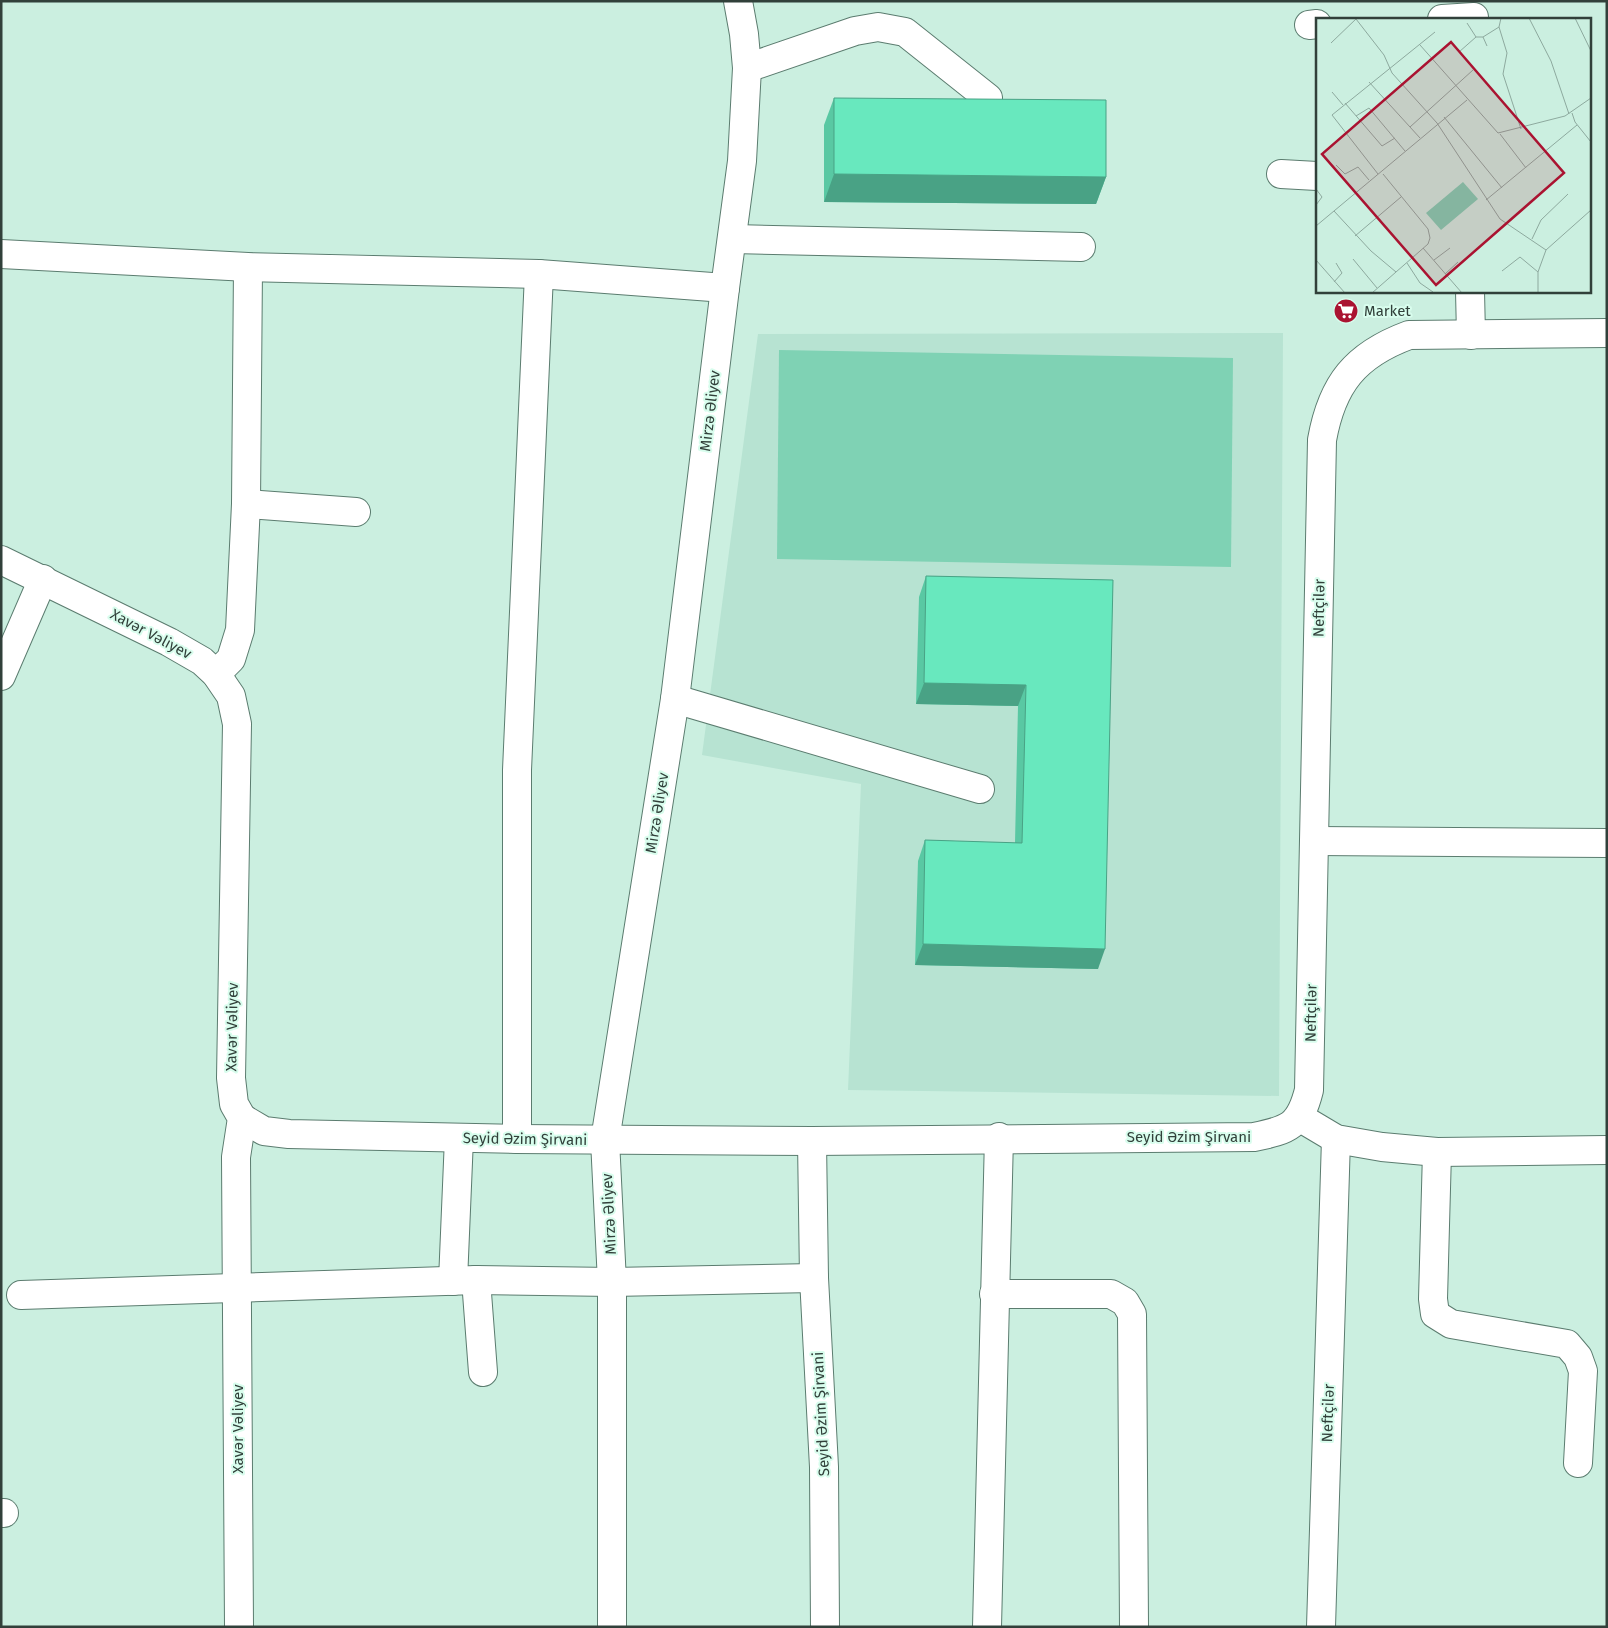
<svg xmlns="http://www.w3.org/2000/svg" width="1608" height="1628" font-family="'Fira Sans',sans-serif">
<rect width="100%" height="100%" fill="#cbefe0"/>
<path fill="#b7e3d2" d="M1283 333 1279 1096 848 1090 861 784 702 755 758 334Z"/>
<path fill="#7fd2b4" d="M779 350 1233 358 1231 567 777 559Z"/>
<g fill="none" stroke-linecap="round" stroke-linejoin="round">
<defs>
<g id="minor">
<path d="M1442 19 1474 17"/>
<path d="M1309 25 1317 24"/>
<path d="M747 68 855 31 878 27 905 32 988 98"/>
<path d="M1281 174 1317 176"/>
<path d="M733 239 1081 247"/>
<path d="M1 254 248 267 539 274 725 288"/>
<path d="M1470 291 1471 335"/>
<path d="M246 504 356 512"/>
<path d="M1 560 169 642 202 661 216 674 231 696 237 724 231 1078 234 1104 242 1118 236 1157 239 1627"/>
<path d="M216 674 231 659 240 630 246 504 248 267"/>
<path d="M1 676 43 579"/>
<path d="M675 699 980 789"/>
<path d="M1315 841 1607 843"/>
<path d="M1299 1117 1336 1139 1382 1147 1437 1152 1607 1150"/>
<path d="M242 1118 264 1131 289 1134 517 1139 812 1141 1254 1137C1289 1130 1300 1126 1309 1090L1322 440C1332 384 1355 355 1409 335L1607 333"/>
<path d="M517 1139V770L539 274"/>
<path d="M812 1141 814 1278 824 1467 825 1627"/>
<path d="M1437 1152 1433 1299 1435 1314 1451 1324 1567 1344 1578 1357 1583 1371 1578 1463"/>
<path d="M476 1280 483 1372"/>
<path d="M453 1281 459 1138"/>
<path d="M994 1294H1111L1125 1302 1132 1314 1134 1627"/>
<path d="M21 1295 476 1280 612 1282 814 1278"/>
<path d="M1 1513H4"/>
<path d="M612 1627V1282L605 1140 675 699 725 288 742 161 747 68 744 34 738 1"/>
<path d="M987 1627 999 1137"/>
<path d="M1321 1627 1336 1139"/>
</g>
</defs>
<use href="#minor" stroke="#5b7c6f" stroke-width="30"/>
<use href="#minor" stroke="#fff" stroke-width="28"/>
</g>
<g fill="#59c8a3">
<path d="M834 98 1106 177 1096 204 824 202V125Z"/>
<path d="M926 576 1113 580 1098 969 915 965 918 861 925 840 1015 843 1018 706 916 704 919 597Z"/>
</g>
<g fill="#49a285">
<path d="M834 174 1106 177 1096 204 824 202Z"/>
<path d="M924 683 1026 685 1018 706 916 704Z"/>
<path d="M923 944 1105 949 1098 969 915 965Z"/>
</g>
<g fill="#68e8be" stroke="#49a285">
<path d="M834 98 1106 100V177L834 174Z"/>
<path d="M926 576 1113 580 1105 949 923 944 925 840 1022 843 1026 685 924 683Z"/>
</g>
<defs>
<symbol id="supermarket-disc" viewBox="-11 -11 22 22"><circle r="9.5" fill="#aa1331" stroke="#d8fded"/><path d="M-6-5.5h2.5l.6 2H6L4.5 2H-2.5L-4.4-4H-6ZM-1.5 3.2a1.3 1.3 0 1 0 .1 0ZM3 3.2a1.3 1.3 0 1 0 .1 0Z" fill="#fff"/></symbol>
</defs>
<g fill-rule="evenodd">
<use href="#supermarket-disc" x="1332" y="297" width="28" height="28"/>
</g>
<g text-anchor="middle" stroke-width="4" stroke-linejoin="round" paint-order="stroke">
<g font-size="15" fill="#31403a" stroke="#d8fded" text-anchor="start">
<text x="1364" y="316">Market</text>
</g>
<g font-size="15" fill="#31403a" stroke="#d8fded">
<text transform="translate(710 411) rotate(-83)" y="5">Mirzə Əliyev</text>
<text transform="translate(1319 608) rotate(-89)" y="5">Neftçilər</text>
<text transform="translate(151 634) rotate(28)" y="5">Xavər Vəliyev</text>
<text transform="translate(657 813) rotate(-81)" y="5">Mirzə Əliyev</text>
<text transform="translate(1311 1013) rotate(-89)" y="5">Neftçilər</text>
<text transform="translate(232 1027) rotate(-89)" y="5">Xavər Vəliyev</text>
<text x="1189" y="1142">Seyid Əzim Şirvani</text>
<text transform="translate(525 1139) rotate(1)" y="5">Seyid Əzim Şirvani</text>
<text transform="translate(609 1214) rotate(-93)" y="5">Mirzə Əliyev</text>
<text transform="translate(1328 1413) rotate(-88)" y="5">Neftçilər</text>
<text transform="translate(821 1414) rotate(-93)" y="5">Seyid Əzim Şirvani</text>
<text transform="translate(238 1429) rotate(-90)" y="5">Xavər Vəliyev</text>
</g>
</g>
<g transform="translate(1316 18)">
<rect width="275" height="275" fill="#cbefe0"/>
<path d="M147 164 162 181 125 212 110 195Z" fill="#7fd2b4"/>
<path fill="none" stroke="#8da99e" stroke-width="1" d="M185 0 183 9 191 35 187 56 205 111M213 0 235 43 253 96M259 0 275 33M40 1 68 37 76 55 121 105 184 201 230 232M151 5 160 19M15 25 41 0M104 27 182 115 249 98 275 80M171 28 167 19 183 9M143 34 160 19H167M53 64 104 120M16 74 27 87M29 85 66 128 79 120M256 95 259 104 275 124M40 98 53 90 89 133M128 99 186 170M94 109 157 52M184 116 210 150M20 147 29 156 42 149 53 162M62 156 16 97 119 14M0 171 6 179 0 187M170 182 261 107M18 193 55 233 80 254M0 208 151 82M39 218 85 179M216 221 225 202 252 176M107 230 146 275M230 232 275 192M37 241 61 270M0 242 29 275M118 242 134 230M91 245 104 265 117 274M186 253 204 239 222 254M129 256 142 244M18 264 26 255 20 245M56 275 112 226 114 220 112 211 67 156M222 275V254L230 232"/>
<path fill="#aa1331" fill-opacity="0.15" stroke="#aa1331" stroke-width="2.5" d="M135 24 248 155 120 267 6 136Z"/>
<rect width="275" height="275" fill="none" stroke="#31403a" stroke-width="2.5"/>
</g>
<rect width="1608" height="1628" fill="none" stroke="#31403a" stroke-width="5"/>
</svg>
